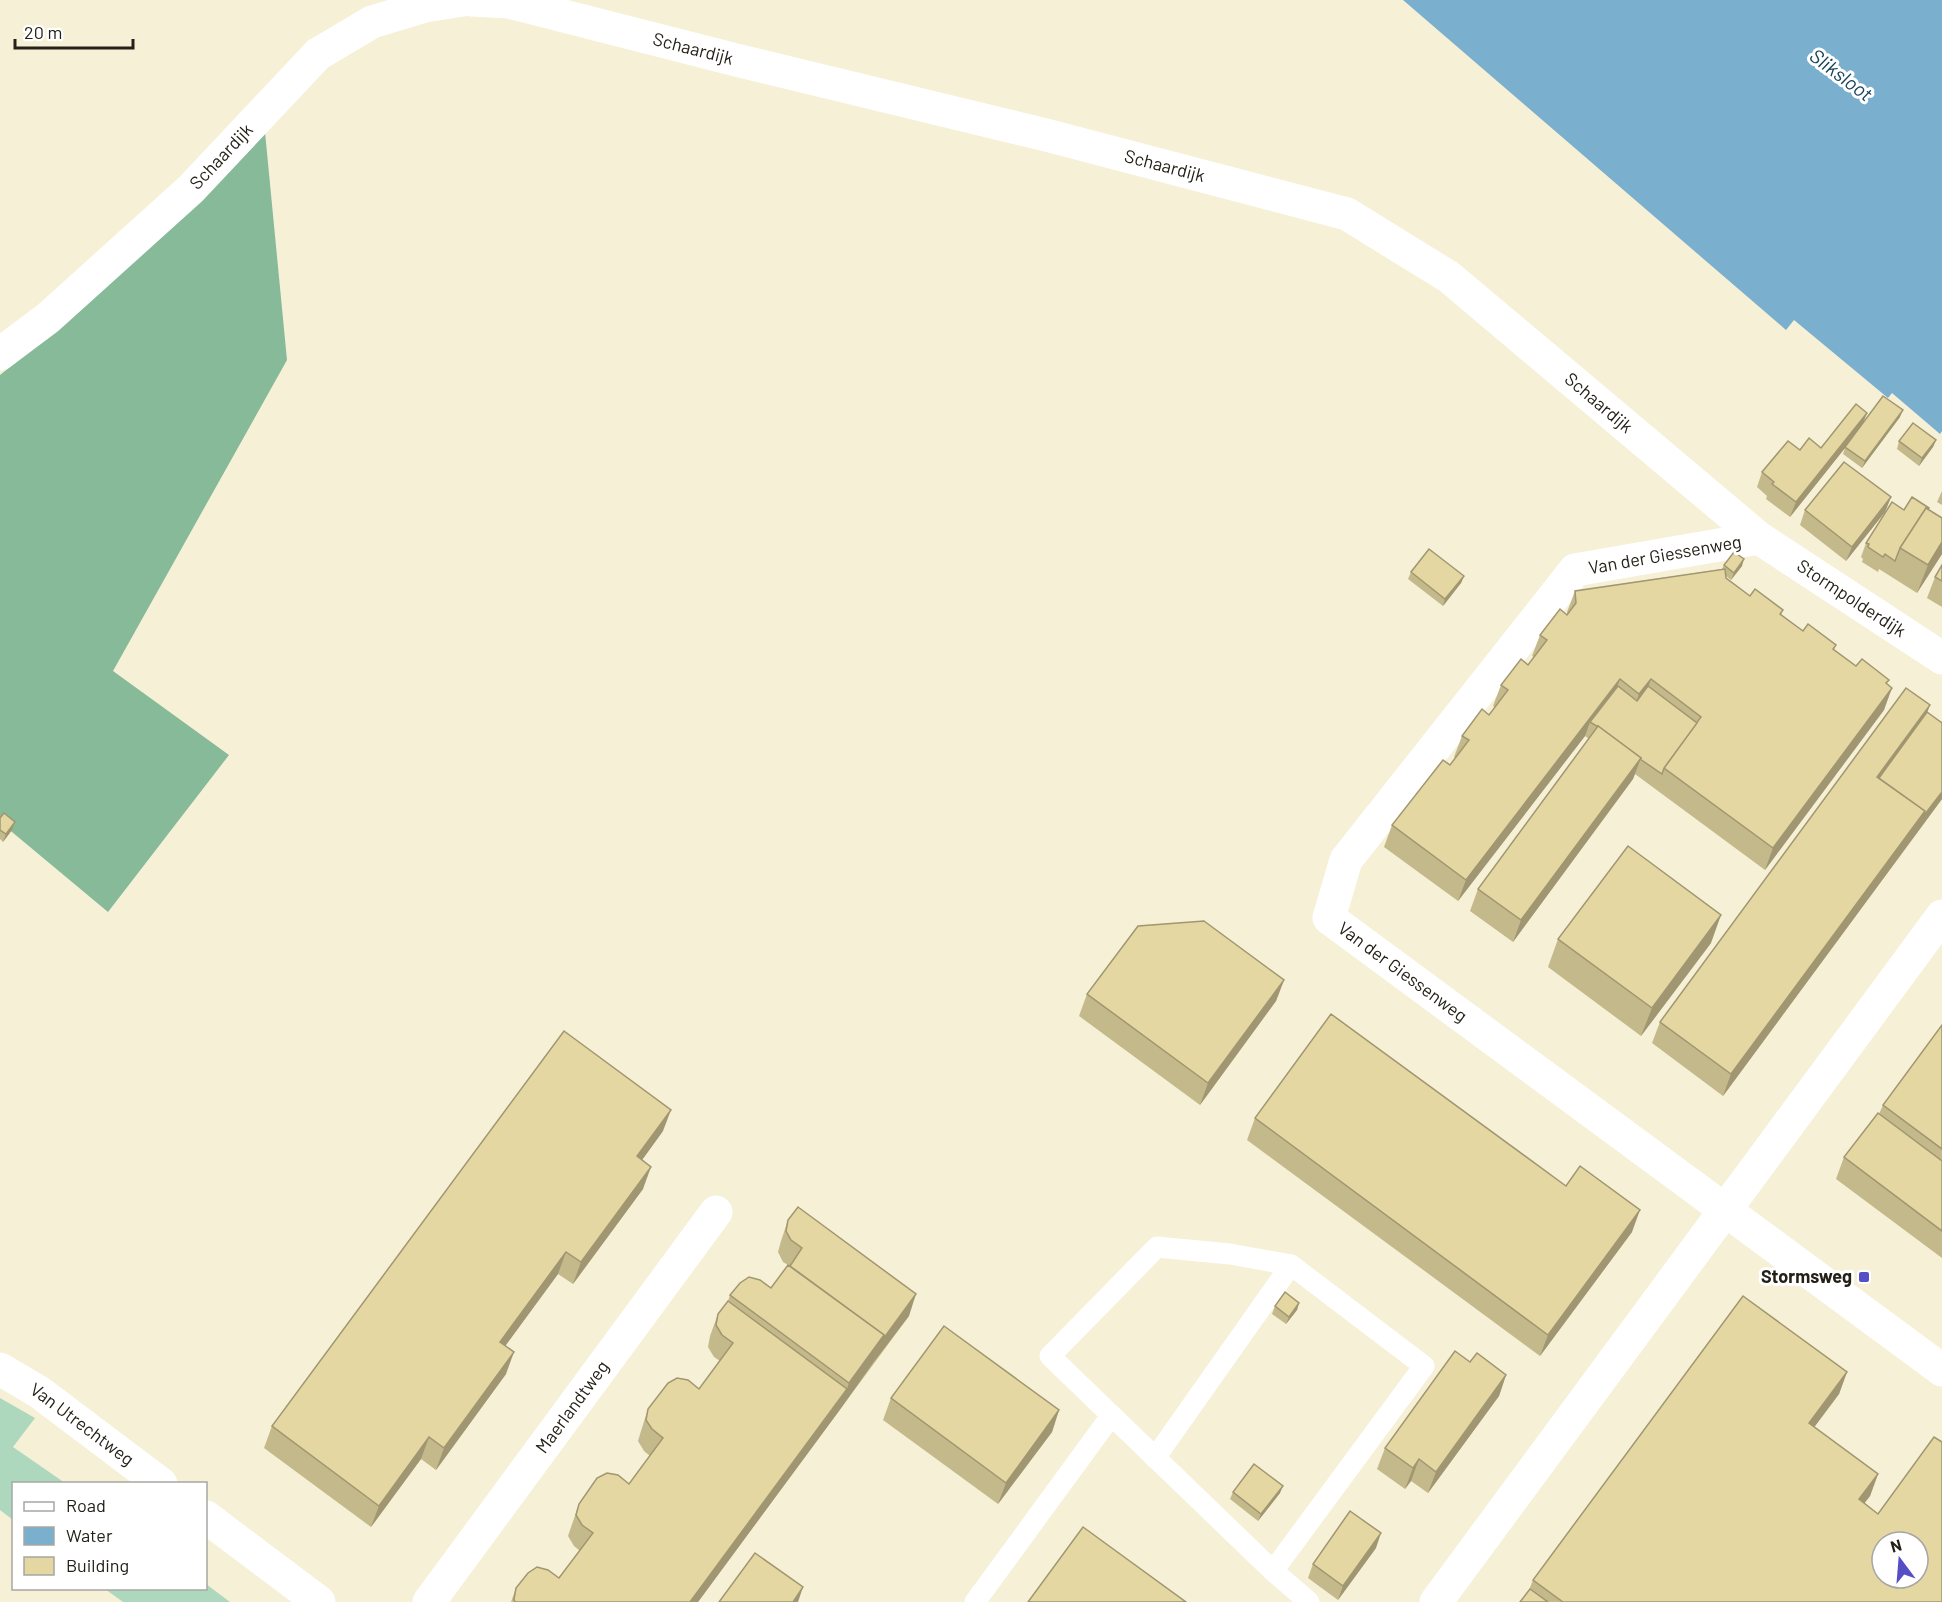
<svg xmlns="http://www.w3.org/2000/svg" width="1942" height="1602" font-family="Barlow,sans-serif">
<rect width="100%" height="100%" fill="#f6f0d6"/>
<g fill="#aed8bd">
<path d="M0 1398 35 1418 13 1447 65 1483 14 1484 13 1520 0 1510Z"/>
<path d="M206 1584 230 1602H123L105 1589 206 1588Z"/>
</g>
<path fill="#86ba99" d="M265 132 287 360 113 671 229 755 108 912 0 822V375L74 316Z"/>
<path fill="#7aafce" d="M1403 0H1942V431L1940 434 1892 393 1888 398 1794 320 1786 330Z"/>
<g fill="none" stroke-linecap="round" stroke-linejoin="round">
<g stroke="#fff" stroke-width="21">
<path d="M1155 1458 1291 1265"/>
<path d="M1273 1571 1050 1356 1157 1247 1230 1254 1291 1265 1424 1366 1273 1571 1309 1602"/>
<path d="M975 1602 1111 1416"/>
</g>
<g stroke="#fff" stroke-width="33">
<path id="s1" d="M471 0 509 2 740 61 1046 135 1347 214 1449 277 1759 538 1942 658"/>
<path id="s2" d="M0 354 48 318 191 189 318 54 372 22 425 6 463 0"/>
<path id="s3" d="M1759 538 1575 570 1346 860 1329 918 1942 1370"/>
<path id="s4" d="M0 1369 39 1392 161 1484"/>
<path d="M206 1517 319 1602"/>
<path id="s5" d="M429 1602 716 1212"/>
<path d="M1436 1602 1942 916"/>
</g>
</g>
<g fill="#c4b98a">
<path d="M1867 413 1863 423 1900 417 1862 468 1843 454 1845 448 1790 517 1766 499 1767 496 1757 487 1762 472 1800 450 1821 448Z"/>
<path d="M1936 440 1933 447 1919 466 1897 449 1899 441Z"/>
<path d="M1942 491V505L1937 502Z"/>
<path d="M1891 497 1885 512 1846 561 1800 525 1805 510Z"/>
<path d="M1928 509 1942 518V554L1917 593 1879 569 1878 572 1862 562 1863 559 1861 557 1866 543 1904 510Z"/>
<path d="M1724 565 1742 566 1731 580 1726 576V578L1750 596 1783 610 1781 615 1803 631 1836 645 1834 650 1856 666 1887 684 1884 710 1765 870 1635 774 1633 779 1513 942 1470 911 1478 889 1589 739 1585 736 1458 901 1384 847 1392 825 1450 765 1455 758 1454 757 1462 736 1489 715 1495 707 1493 706 1501 685 1528 665 1534 657 1532 656 1540 635 1567 615V612L1575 591 1722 569Z"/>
<path d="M1942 565V607L1927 598 1935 577Z"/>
<path d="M1411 572 1464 576 1461 583 1443 606 1408 579Z"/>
<path d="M1927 712 1942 723V799L1723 1096 1652 1043 1660 1022Z"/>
<path d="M0 818 15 822 12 830 3 842 0 839Z"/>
<path d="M1558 939 1711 943 1641 1036 1548 967Z"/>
<path d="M1284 980 1276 1001 1200 1105 1079 1016 1087 994Z"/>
<path d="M1942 1025V1258L1836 1179 1844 1157 1879 1114 1883 1105Z"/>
<path d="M1255 1118 1566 1186 1632 1232 1540 1356 1247 1140Z"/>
<path d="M663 1131 642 1160 643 1189 573 1284 558 1274 505 1346 506 1374 436 1470 421 1459 371 1527 264 1448 272 1426Z"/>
<path d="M788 1220 909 1316 698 1602H511L516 1588 559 1578 580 1551 574 1546 568 1536 579 1504 629 1484 650 1456 644 1451 638 1441 641 1431 648 1409 699 1389 720 1361 714 1357 708 1347 710 1336 718 1314 728 1301 730 1295 771 1288 788 1265 783 1262 778 1252 781 1241Z"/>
<path d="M1299 1303 1297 1310 1286 1324 1272 1314 1275 1306Z"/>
<path d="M1470 1362 1506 1375 1499 1396 1428 1493 1411 1481 1405 1489 1377 1469 1385 1448Z"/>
<path d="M1847 1372 1839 1394 1814 1427 1878 1474 1870 1496 1864 1503 1878 1514 1942 1602H1520L1529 1590 1533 1580Z"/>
<path d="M891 1398 1059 1410 1052 1432 998 1504 883 1420Z"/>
<path d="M1233 1492 1280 1493 1258 1521 1230 1499Z"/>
<path d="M1376 1548 1338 1600 1308 1578 1313 1564Z"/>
</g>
<g fill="#a09671">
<path d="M1903 410 1900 417 1862 468 1865 461Z"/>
<path d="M1867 413 1861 428 1790 517 1796 502Z"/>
<path d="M1936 440 1933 447 1919 466 1922 458Z"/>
<path d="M1891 497 1885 512 1846 561 1852 547Z"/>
<path d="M1942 542V554L1917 593 1928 565Z"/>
<path d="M1744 559 1742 566 1731 580 1734 573Z"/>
<path d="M1464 576 1461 583 1443 606 1445 599Z"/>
<path d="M1620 679 1612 701 1590 722 1585 736 1458 901 1466 880Z"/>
<path d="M1651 679 1643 701 1631 716 1639 694Z"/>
<path d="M1892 688 1884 710 1765 870 1773 848Z"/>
<path d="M1930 705 1922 727 1878 786 1877 777Z"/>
<path d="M1641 758 1633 779 1513 942 1521 920Z"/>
<path d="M1942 792V799L1723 1096 1731 1074 1925 811Z"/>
<path d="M15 822 12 830 3 842 6 834Z"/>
<path d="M1721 915 1711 943 1641 1036 1652 1008Z"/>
<path d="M1284 980 1276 1001 1200 1105 1208 1083Z"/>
<path d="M671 1110 663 1131 629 1178 637 1156Z"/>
<path d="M651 1167 643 1189 573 1284 581 1262Z"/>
<path d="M1640 1210 1632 1232 1540 1356 1548 1335Z"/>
<path d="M566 1252 558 1274 492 1364 500 1342Z"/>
<path d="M916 1294 909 1316 873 1363 881 1342Z"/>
<path d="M1299 1303 1297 1310 1286 1324 1289 1317Z"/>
<path d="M884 1335 873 1363 839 1411 698 1602H690L847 1389 849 1383Z"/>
<path d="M514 1352 506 1374 436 1470 444 1448Z"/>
<path d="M1847 1372 1839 1394 1801 1445 1809 1423Z"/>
<path d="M1506 1375 1499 1396 1428 1493 1436 1472Z"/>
<path d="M1059 1410 1052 1432 998 1504 1006 1483Z"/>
<path d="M429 1437 421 1459 371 1527 379 1506Z"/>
<path d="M1419 1459 1411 1481 1405 1489 1413 1468Z"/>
<path d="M1878 1474 1870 1496 1851 1521 1859 1499Z"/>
<path d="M1283 1486 1280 1493 1258 1521 1261 1514Z"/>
<path d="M1381 1533 1376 1548 1338 1600 1343 1586Z"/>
<path d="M803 1587 798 1602H793Z"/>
</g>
<g fill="#e4d7a1" stroke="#a09671" stroke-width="1.5" fill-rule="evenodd">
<path d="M1883 396 1903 410 1865 461 1845 447Z"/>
<path d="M1856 404 1867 413 1796 502 1772 484 1774 482 1762 472 1788 441 1800 450 1809 438 1821 448Z"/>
<path d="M1913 423 1936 440 1922 458 1899 441Z"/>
<path d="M1844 462 1891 497 1852 547 1805 510Z"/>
<path d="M1912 497 1929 508 1928 509 1926 508 1900 548 1895 561 1885 554 1883 557 1868 547 1869 544 1866 543 1892 502 1904 510Z"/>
<path d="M1926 508 1942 518V542L1928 565 1900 548Z"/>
<path d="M1429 549 1464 576 1445 599 1411 572Z"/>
<path d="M1734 552 1744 559 1734 573 1724 565Z"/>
<path d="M1942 565V581L1935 577Z"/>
<path d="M1725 569 1726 578 1750 596 1755 589 1783 610 1780 614 1803 631 1808 624 1836 645 1833 649 1856 666 1862 659 1889 680 1886 683 1892 688 1773 848 1664 768 1701 717 1651 679 1639 694 1620 679 1466 880 1392 825 1443 760 1450 765 1469 740 1462 736 1482 709 1489 715 1508 690 1501 685 1521 659 1528 665 1547 640 1540 635 1560 609 1567 615 1576 603 1575 591Z"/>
<path d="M1618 686 1637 701 1648 686 1697 723 1664 768 1662 774 1640 759 1641 758 1598 726V727L1590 722Z"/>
<path d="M1906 688 1930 705 1877 777 1925 811 1731 1074 1660 1022Z"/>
<path d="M1927 712 1942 723V792L1922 818 1925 811 1879 778Z"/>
<path d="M1598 726 1641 758 1521 920 1478 889Z"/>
<path d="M4 813 15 822 6 834 0 830V818Z"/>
<path d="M1628 846 1721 915 1652 1008 1558 939Z"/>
<path d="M1204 921 1284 980 1208 1083 1087 994 1138 926Z"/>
<path d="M1331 1014 1566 1186 1580 1166 1640 1210 1548 1335 1255 1118Z"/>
<path d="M1942 1025V1149L1883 1105Z"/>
<path d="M564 1031 671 1110 637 1156 651 1167 581 1262 566 1252 500 1342 514 1352 444 1448 429 1437 379 1506 272 1426Z"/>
<path d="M1878 1113 1942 1161V1231L1844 1157Z"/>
<path d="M798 1207 916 1294 881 1342 884 1335 790 1266 802 1248 791 1240 786 1231 788 1220Z"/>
<path d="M788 1265 884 1335 849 1383 730 1295 740 1283 749 1277 760 1280 771 1288Z"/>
<path d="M1285 1292 1299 1303 1289 1317 1275 1306Z"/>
<path d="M1743 1296 1847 1372 1809 1423 1878 1474 1859 1499 1878 1514 1934 1437 1942 1442V1602H1563L1533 1580ZM1882 1542H1918V1578H1882Z"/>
<path d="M728 1301 847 1389 690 1602H515L514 1599 516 1588 528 1573 537 1567 548 1570 559 1578 593 1533 582 1525 576 1515 579 1504 597 1478 607 1473 618 1475 629 1484 663 1438 652 1429 646 1420 648 1409 668 1383 677 1378 688 1380 699 1389 733 1343 722 1335 716 1325 718 1314Z"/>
<path d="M944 1326 1059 1410 1006 1483 891 1398Z"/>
<path d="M1455 1351 1470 1362 1477 1353 1506 1375 1436 1472 1419 1459 1413 1468 1385 1448Z"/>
<path d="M1254 1464 1283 1486 1261 1514 1233 1492Z"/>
<path d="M1350 1511 1381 1533 1343 1586 1313 1564Z"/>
<path d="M1083 1527 1186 1602H1028Z"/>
<path d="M755 1553 803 1587 793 1602H719Z"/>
<path d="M1530 1589 1548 1602H1520Z"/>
</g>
<rect fill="#554ec5" stroke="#fff" stroke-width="2" x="1858" y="1271" width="12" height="12" rx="3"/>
<g text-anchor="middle" stroke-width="6" stroke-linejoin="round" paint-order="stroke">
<g font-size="18" fill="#242118" stroke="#fff">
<text dy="6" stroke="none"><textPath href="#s1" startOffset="228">Schaardijk</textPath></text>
<text dy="6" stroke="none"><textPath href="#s2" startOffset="297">Schaardijk</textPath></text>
<text dy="6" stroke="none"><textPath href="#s1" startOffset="714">Schaardijk</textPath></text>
<text dy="6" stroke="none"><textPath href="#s1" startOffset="1218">Schaardijk</textPath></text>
<text transform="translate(1665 555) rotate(-10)" y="6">Van der Giessenweg</text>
<text dy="6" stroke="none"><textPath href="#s1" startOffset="1538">Stormpolderdijk</textPath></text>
<text dy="6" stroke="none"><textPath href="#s3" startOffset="708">Van der Giessenweg</textPath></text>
<text dy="6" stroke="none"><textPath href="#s5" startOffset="242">Maerlandtweg</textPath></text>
<text dy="6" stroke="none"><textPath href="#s4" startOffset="99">Van Utrechtweg</textPath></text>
</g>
<g font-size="18" font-weight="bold" fill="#242118" stroke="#fff" text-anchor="end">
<text x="1852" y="1283">Stormsweg</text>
</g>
<g font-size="20" font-style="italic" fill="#184359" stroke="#fff">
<text transform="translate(1841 75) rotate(37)" y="7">Sliksloot</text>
</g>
</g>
<rect x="12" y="1482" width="195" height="108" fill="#ffffff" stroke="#a7a6a3" stroke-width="1.5"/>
<rect x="24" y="1502" width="30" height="9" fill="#ffffff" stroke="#a7a6a3" stroke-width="1.5"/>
<text x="66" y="1512" font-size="18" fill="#242118">Road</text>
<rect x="24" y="1527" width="30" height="18" fill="#7aafce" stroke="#a7a6a3" stroke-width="1.5"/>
<text x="66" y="1542" font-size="18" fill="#242118">Water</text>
<rect x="24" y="1557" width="30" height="18" fill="#e4d7a1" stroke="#a7a6a3" stroke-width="1.5"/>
<text x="66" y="1572" font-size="18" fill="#242118">Building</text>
<g transform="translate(1900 1560) rotate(344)"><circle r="28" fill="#ffffff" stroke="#a7a6a3" stroke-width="1.5"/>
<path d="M0-4.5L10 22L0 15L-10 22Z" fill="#554ec5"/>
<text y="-9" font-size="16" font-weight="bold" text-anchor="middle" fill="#242118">N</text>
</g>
<path d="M15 39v9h118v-9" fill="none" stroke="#242118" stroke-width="3"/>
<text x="24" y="39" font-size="18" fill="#242118" stroke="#ffffff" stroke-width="4.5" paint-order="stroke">20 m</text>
</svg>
